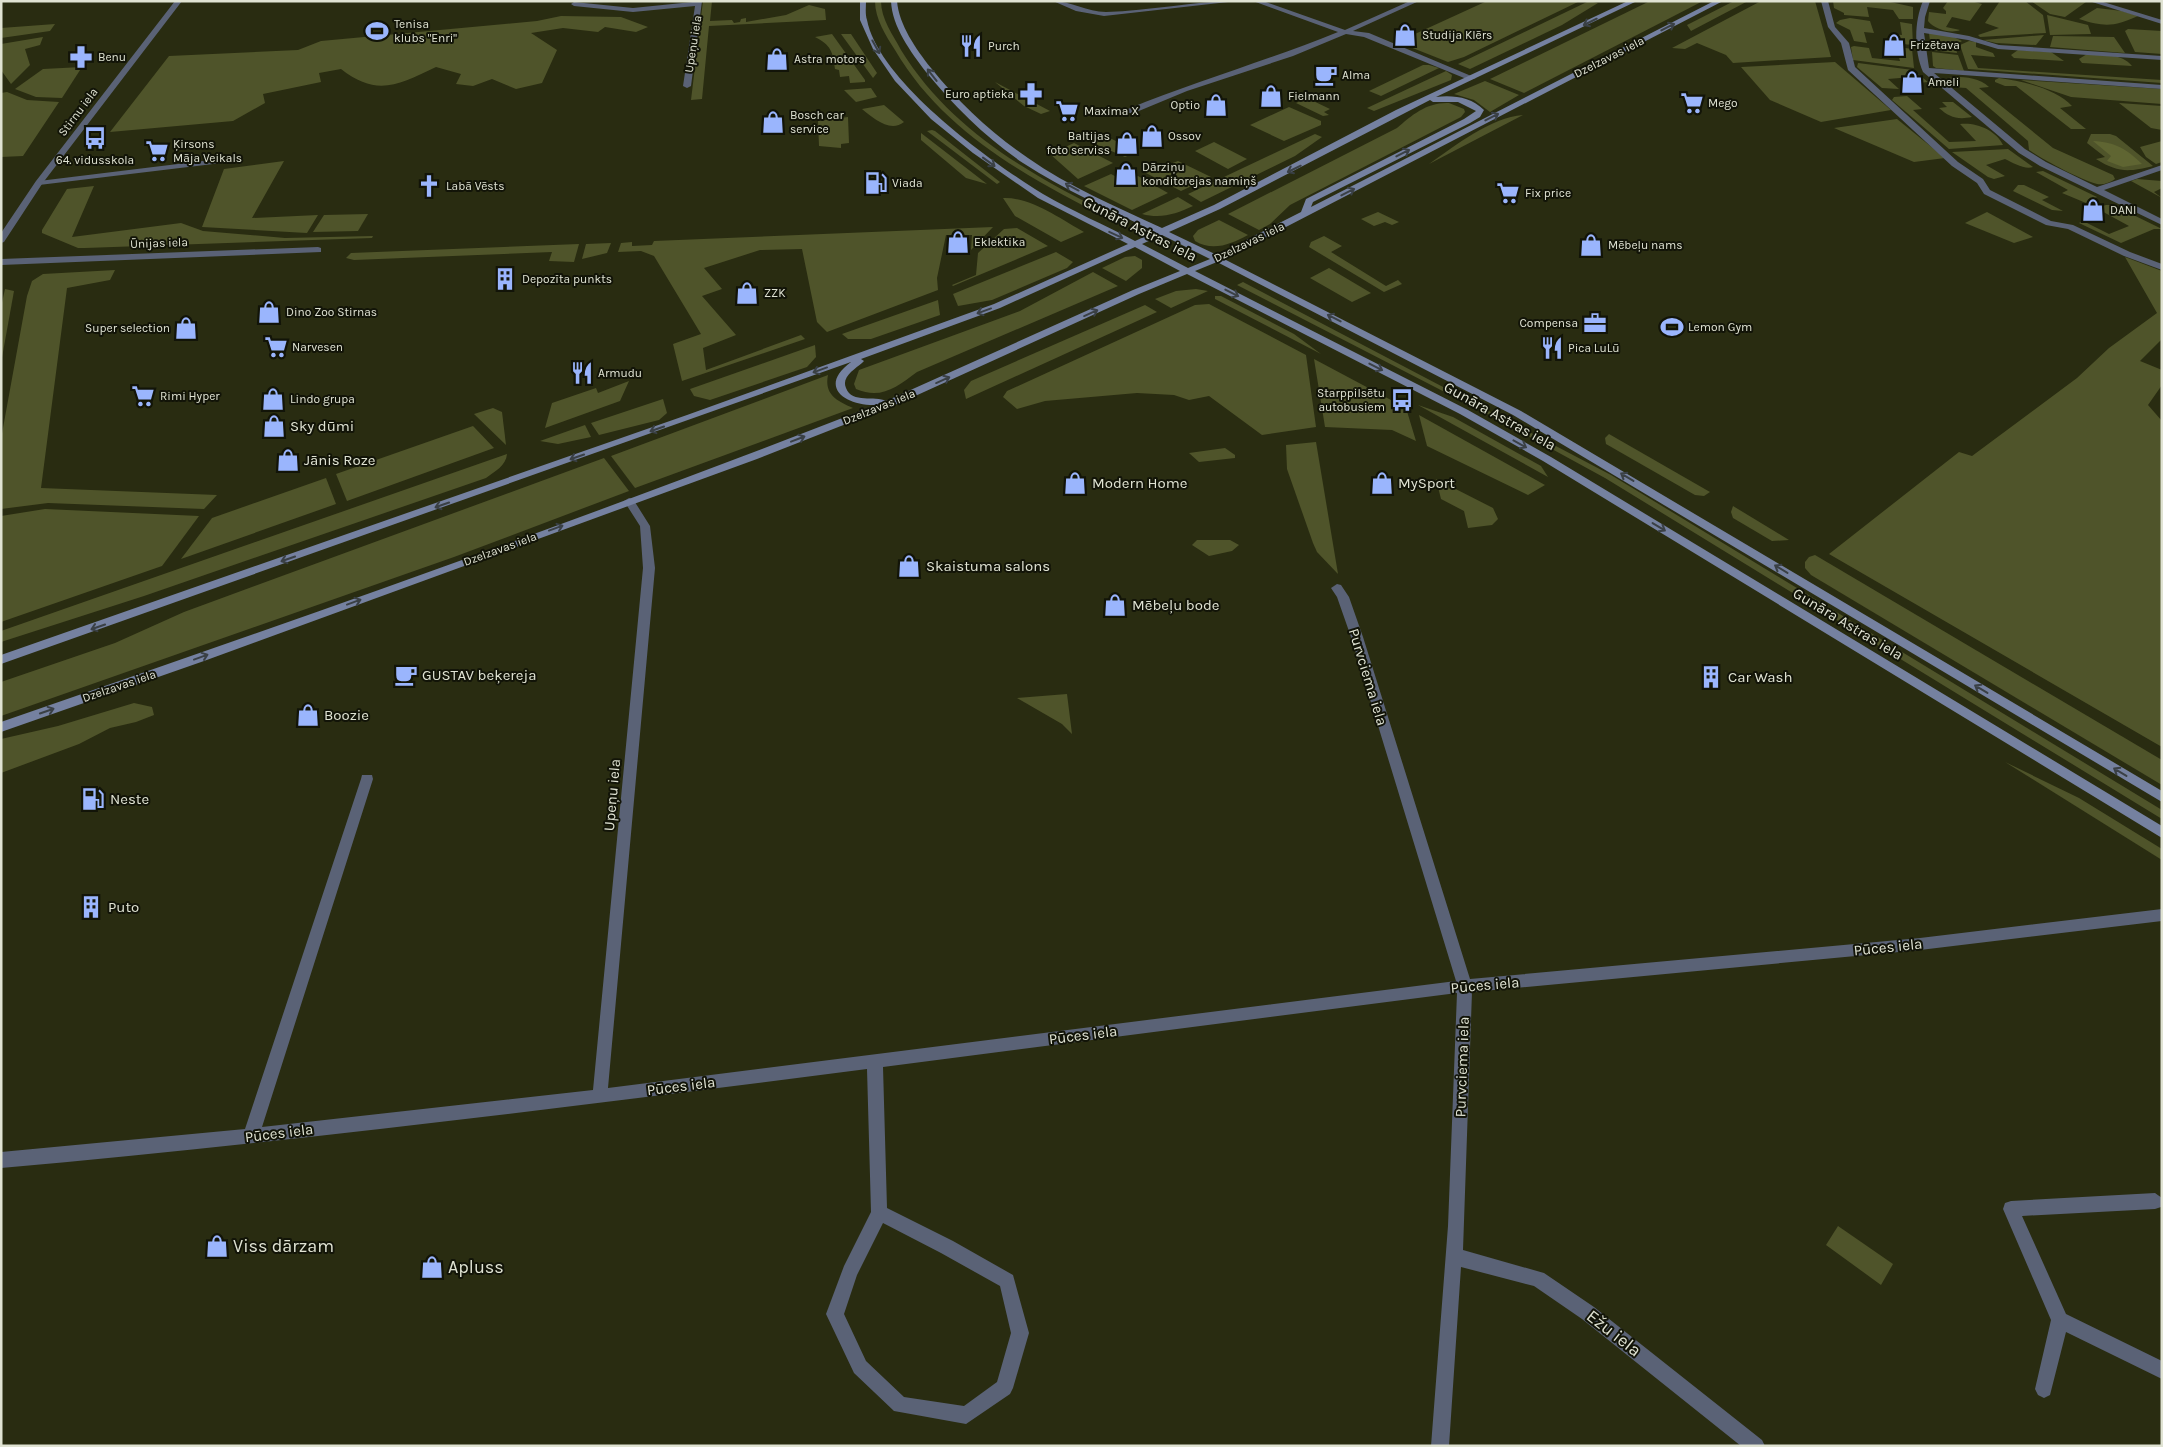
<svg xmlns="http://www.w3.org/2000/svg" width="2163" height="1447" font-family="Karla,sans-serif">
<rect width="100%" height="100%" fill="#292c11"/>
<g fill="#4f542a">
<path d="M703 1H712L710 21 732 20 734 23 740 22 741 19 746 18V22L786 15 809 5 825 9 826 20 709 26 702 99 691 100Z"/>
<path d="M875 1H881C881 19 893 35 901 50 951 131 1031 175 1114 216L1109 219C1027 177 943 132 895 50 886 36 875 19 875 1Z"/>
<path d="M1487 1H1580L1464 57 1448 62 1405 45 1412 43 1404 39Z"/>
<path d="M1589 1 1598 3 1562 25 1470 69 1458 64Z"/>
<path d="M1650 1H1703L1524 93 1490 79Z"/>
<path d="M1734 1H1748L1691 31 1687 25Z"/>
<path d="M1761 1H1815L1831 57 1733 63 1726 55 1697 43 1685 49 1672 48Z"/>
<path d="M1833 1H1886L1913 7V19H1899L1893 10 1867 7 1869 17 1844 15V13L1834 8Z"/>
<path d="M1948 1H1971L1982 4 1970 21 1952 17 1946 27 1960 30C1951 34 1934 29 1928 21L1929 12 1946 14V11L1943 8Z"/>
<path d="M2000 1H2025L2043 15 2046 33 1980 37 1978 35 1999 28 1985 23Z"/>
<path d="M2031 1H2083L2086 2 2065 17 2050 14Z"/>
<path d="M2097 8 2122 11 2138 16C2114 27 2104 27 2079 19Z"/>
<path d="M2047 15 2088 25 2091 34 2050 35Z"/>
<path d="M561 16 621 17 648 27 636 32 605 27 598 32 563 28 531 33 557 50 542 83 516 89 492 79 473 86 456 84 461 74 436 67C398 85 377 97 341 69L319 73 321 82 263 94 265 103 233 121 110 132 169 56 298 50 321 41 537 21Z"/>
<path d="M1850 18 1870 21 1874 33 1864 32 1867 43 1854 41 1850 30 1836 23 1840 20Z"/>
<path d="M1900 22 1912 24 1913 45C1902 44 1895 45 1892 34L1902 35Z"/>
<path d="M55 24 50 31 1 38V28Z"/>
<path d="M2128 29 2162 31V54L2135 52 2125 31Z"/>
<path d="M1929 33 1947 34 1962 41 1955 45 1957 53 1931 50Z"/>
<path d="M832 34 865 80V82L850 83 849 76 840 77 839 70 835 69C833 52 831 45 815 37Z"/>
<path d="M841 34H851L877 73 873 78Z"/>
<path d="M2044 35 2036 45 1996 43 1983 40Z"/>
<path d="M2053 36 2114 37 2125 53 2050 47Z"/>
<path d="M43 37 40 45 25 49 30 65 11 84 1 70V44Z"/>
<path d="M1969 41 1976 42V47L1993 53 1995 57 1971 55 1978 68 2162 80V83L1968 69 1960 45Z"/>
<path d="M1854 46 1869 48 1872 58 1900 61 1898 54H1901L1899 47 1912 49 1914 68 1853 60 1851 47Z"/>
<path d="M2018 50 2051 52 2064 61 2014 58 2011 55Z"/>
<path d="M1932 52 1958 55 1964 71 1936 68 1933 66Z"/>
<path d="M2087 54C2102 55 2122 53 2132 66L2082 63 2079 59Z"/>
<path d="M1835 62 1891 110 1821 122 1770 100 1741 67Z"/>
<path d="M1858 63 1913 70 1928 82 1919 83 1912 77 1888 79 1899 89 1882 88 1857 67Z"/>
<path d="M1423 65H1429L1439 68 1381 96 1369 91Z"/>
<path d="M82 67 62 98 36 97 15 89 43 69Z"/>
<path d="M1446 71 1452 75 1451 80 1374 111 1367 108Z"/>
<path d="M1954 77C1967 77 1980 78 1989 87L1979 88 2053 148 2113 175 2115 179C2110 183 2103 185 2097 184 2079 179 2044 160 2029 150L2028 141 1966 88 1952 87 1946 83 1949 78Z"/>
<path d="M1999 78C2022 81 2057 89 2072 106L2060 108 2086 129H2071L2016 86H2005L1995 82V80Z"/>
<path d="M2021 80 2162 89V104L2071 97Z"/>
<path d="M1485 81 1519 95 1490 112 1474 100 1454 94Z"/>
<path d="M995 82 1050 111 1041 114 1024 106Z"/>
<path d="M871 88 877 97 856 102 844 90Z"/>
<path d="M7 92 27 100 59 102 23 156 1 157V93Z"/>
<path d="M1907 96 1922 109 1913 110 1949 142 1976 141 1960 124C1976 122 1996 130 2003 145L1949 149 1892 100 1894 97Z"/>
<path d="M1307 98 1330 109 1324 112 1329 115 1323 116 1296 103Z"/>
<path d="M1942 102H1953L1972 117C1957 120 1949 117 1939 108L1947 107Z"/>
<path d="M1449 103 1464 109 1465 112 1461 117 1290 205 1270 224 1259 230 1228 214 1397 128C1412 115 1427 102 1449 103Z"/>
<path d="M2119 103 2162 106V130L2151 128Z"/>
<path d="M884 105 904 122C890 133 873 118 862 109Z"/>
<path d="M1289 107 1321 121V125L1284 141 1250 125Z"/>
<path d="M1523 115 1429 164C1455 146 1491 117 1523 115Z"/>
<path d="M848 117 849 143 841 144V148L819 146 818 121Z"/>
<path d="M1897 119 1945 158 1914 162 1834 128Z"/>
<path d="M932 130 935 131 1000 182 997 184 927 131Z"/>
<path d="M921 133 987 184 966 178 921 140Z"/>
<path d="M1096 134 1107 139 1110 138 1137 152 1125 157 1084 139Z"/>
<path d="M1315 134 1322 137 1295 156 1201 202 1188 194Z"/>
<path d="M2091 134H2110L2116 136 2153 166C2129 172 2118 173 2096 159L2105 157 2087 143Z"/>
<path d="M2162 141V162L2156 164 2146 157 2140 147Z"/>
<path d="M1214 142 1247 159 1228 169 1195 151Z"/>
<path d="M1074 143 1113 163 1078 179 1050 154Z"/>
<path d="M2008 149 2033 167C2025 170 2013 163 2005 159L1986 165 2005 176 1994 179 1988 177 1952 152Z"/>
<path d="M284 161 252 218 318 215 307 233 202 227 224 169Z"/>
<path d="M1178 161 1211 177 1181 191 1144 172 1157 165 1162 167Z"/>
<path d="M2043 171 2097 197 2086 203 2062 193 2068 190 2036 172Z"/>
<path d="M1111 174 1126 182 1138 176 1168 193 1132 210 1084 186Z"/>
<path d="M2137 179 2162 181V188L2154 192 2162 198 2131 181Z"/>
<path d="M2018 185H2024L2049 197 2042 200 2063 211 2052 210 2013 191Z"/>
<path d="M94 186 72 237 181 223 203 231 285 238 373 236 372 238 85 248H78L42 233V230L67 189Z"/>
<path d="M1178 197 1193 206C1176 214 1161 219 1142 214Z"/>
<path d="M1003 198C1032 197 1060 219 1084 232L1061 242 1015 216Z"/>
<path d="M2106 205H2113L2162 229H2154L2121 243 2079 223 2083 221 2109 234 2129 226 2096 208Z"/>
<path d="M1378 212 1399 222 1392 225 1385 222 1374 226 1361 219Z"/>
<path d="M1987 212 2033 237 2014 243 1965 223Z"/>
<path d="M368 214 358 231 313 232 324 215Z"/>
<path d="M1219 220 1248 235C1231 244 1213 252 1195 241L1193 236 1198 230Z"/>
<path d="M993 227 971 250 972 235H946L937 278 938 290 827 332 817 322 802 249 760 250 704 268 722 289 702 296 736 335 703 348 706 370 801 335 805 339 682 381 673 344 701 334 654 256 641 251 618 252 621 243 632 242V246L652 245 654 241Z"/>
<path d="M1017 228 1048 246 953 286 952 285 976 275 978 253 1004 229Z"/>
<path d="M1324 236 1342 246 1331 252 1386 286 1398 280 1402 284 1384 292 1309 247 1311 242Z"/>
<path d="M611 243 607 253 582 259 586 244Z"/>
<path d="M579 244 574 262 549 261 552 252 354 260 346 258 351 253Z"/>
<path d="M1056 252 1073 262 1067 268 992 300 958 306 953 294Z"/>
<path d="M1135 256 1142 260V268L1126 281 1102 268 1125 257Z"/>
<path d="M2125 257 2162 271V339L2140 361 2162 370V385L2148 405 2162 421V747L1829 554 1959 452 1972 456 2077 378 2109 348 2157 313Z"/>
<path d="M1329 268 1371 293 1352 302 1310 278Z"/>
<path d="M115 270 110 280 67 288 41 488 217 495 204 509 48 503 1 509V439L27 296 32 281 43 274Z"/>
<path d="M1093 272 1118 286 917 372C897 387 881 400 856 389L854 384 859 370 1020 311Z"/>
<path d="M1243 282 1611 475 2162 810V819L1605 478 1499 420 1237 285Z"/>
<path d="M5 289 14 291 1 363V307Z"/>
<path d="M1196 289 1208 291 1171 308 1155 299 1176 291Z"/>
<path d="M1215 296H1221L1294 334 1321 354 1215 299Z"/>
<path d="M938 300 940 315 871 339H848L842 334Z"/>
<path d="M1209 304 1306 355 1316 427 1262 435 1209 396 1189 400 1174 395 1137 393 1045 401 1017 409 1003 397 1007 391 1195 305Z"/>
<path d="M1145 305 1157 312 966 399 964 390 971 381Z"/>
<path d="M815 345 816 357 807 367 710 400 694 396 690 389Z"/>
<path d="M1314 359 1406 408 1416 441 1392 430 1325 427Z"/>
<path d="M828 375C824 395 837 401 853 408L635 488 611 456Z"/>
<path d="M629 381 620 401 545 428 552 403 596 388 598 393Z"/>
<path d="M663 399 667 413 659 420 599 435 591 423Z"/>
<path d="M1418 405 1453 417 1541 466 1548 477Z"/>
<path d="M493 408 502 412 506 445 474 414Z"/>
<path d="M1419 415 1545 485 1528 495 1427 446Z"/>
<path d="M585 425 591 437 558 444 540 441Z"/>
<path d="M473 426 494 448 347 501 336 474Z"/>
<path d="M1609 434 1710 492 1704 496 1695 495 1606 444 1605 438Z"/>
<path d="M1316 442 1338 574 1317 552 1313 543 1287 469 1286 445Z"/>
<path d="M1225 448 1235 455V458L1199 462 1189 453Z"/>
<path d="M507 454C506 466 495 471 486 478L144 596 1 642V631Z"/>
<path d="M604 458 629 491 454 557 1 716V682L115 643 184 612Z"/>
<path d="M326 478 336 504 181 559 212 518Z"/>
<path d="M1436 479 1493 508 1498 519 1492 525 1468 528 1464 511 1441 499Z"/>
<path d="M1733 506 1789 540 1772 541 1733 518 1731 512Z"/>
<path d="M45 509 199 516 162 566 1 622V516Z"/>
<path d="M1197 540H1230L1239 545 1232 551 1209 556 1192 545Z"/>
<path d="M1815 555 2162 760V785L1811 575 1805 568V562L1809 557Z"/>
<path d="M1067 694 1072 734 1062 724 1017 698Z"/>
<path d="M134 703 152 707 154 715 136 722 110 728 79 744 1 773V739L58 726Z"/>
<path d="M2005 762 2079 798 2162 849V860Z"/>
<path d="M1838 1226 1893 1264 1881 1285 1826 1245Z"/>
</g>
<path fill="#5f6532" d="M2093 141C2115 142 2127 149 2142 164L2123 167 2107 161 2111 156Z"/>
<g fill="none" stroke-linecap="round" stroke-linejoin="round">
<g fill="#5a6276" fill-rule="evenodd">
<path d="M702 1 691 86 687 88 683 86 695 6 633 12 574 6 571 4 574 2 633 8Z"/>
<path d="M1053 1C1071 1 1087 12 1106 12 1150 11 1193 1 1237 1L1104 16 1076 11Z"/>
<path d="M1253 1H1263L1345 30 1410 1H1419L1353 31 1369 33 1476 78 1469 80 1364 37 1346 34 1293 56 1187 91 1134 113H1128V109C1197 81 1269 60 1338 32Z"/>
<path d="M1821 1H1828L1835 27 1849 43 1855 67 1958 162 1983 179 1990 190 2051 221 2073 225 2130 252 2162 264V270L2124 256 2068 229 2046 225 1984 194 1977 183 1952 166 1848 70 1841 43 1828 27Z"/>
<path d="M1923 1H1930L1925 17 1924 28 1969 36 1999 45 2162 56V60L1998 49 1968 40 1924 33 1929 68 2162 85V89L1934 73 2025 149 2046 162 2097 187 2162 165V170L2104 190 2162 219V225L2040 166 2019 153 1923 72C1914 51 1914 22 1923 1Z"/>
<path d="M2089 1H2100L2162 20V24Z"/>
<path d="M235 157H238V161L39 185 35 183 39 181Z"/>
<path d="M318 247 321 248V252L1 265V259Z"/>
<path d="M629 498 633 499 650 526 655 568 608 1088 1456 981 1351 637 1337 597 1331 588 1337 584 1341 585 1349 597 1363 637 1470 979 1920 938 2162 909V921L1920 950 1472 992 1463 1250 1544 1273 1594 1307 1762 1440 1765 1446H1741L1582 1319 1534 1286 1461 1267 1449 1446H1431L1448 1226 1457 993 883 1067 887 1208 953 1241 1013 1275 1029 1333 1013 1388 1010 1394 966 1424 894 1411 854 1373 826 1314 844 1266 871 1212 867 1069C579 1106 291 1142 1 1168V1152L245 1129 361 779 362 775H372L373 779 262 1127 593 1090 643 568 640 526 624 501ZM883 1223 941 1253 1000 1286 1011 1333 997 1382 964 1406 904 1397 866 1361 844 1314 857 1275Z"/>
<path d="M2155 1193 2162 1198 2161 1207 2155 1209 2022 1216 2066 1314 2162 1361V1379L2066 1332 2050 1395 2044 1398 2038 1395 2035 1389 2051 1320 2003 1209 2005 1203 2011 1201Z"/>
</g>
<path fill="#5a6276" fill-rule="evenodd" d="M175 1H182L42 184 4 242 1 243V233L36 181Z"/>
<path fill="#7581a0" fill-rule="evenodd" d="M860 1H866C866 7 865 14 867 20 879 82 991 162 1043 194 1072 211 1105 225 1135 241L1155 232C1111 210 1064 190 1023 163 986 138 954 106 926 72 911 52 892 27 891 1H897C899 25 916 49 931 68 959 103 991 133 1028 158 1069 187 1117 207 1162 228L1214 205 1396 110 1628 1H1637L1436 97C1453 95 1471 97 1484 110L1480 117 1470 123 1313 202 1311 207 1714 1H1723L1224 259 1521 411 2162 791V802L1513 415 1217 262 1195 271 1468 410 1551 457 2162 826V838L1543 461 1460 414 1187 274 1139 294 902 402 757 459 204 661 1 732V722C294 621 587 518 876 405 846 406 817 387 851 362L1 664V655L687 415 994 304 1128 244 1038 198 973 153 931 119 895 81 873 49 860 20ZM1430 100 1433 102H1458L1476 111 1464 119 1306 199 1301 212 1217 255 1169 232 1220 209ZM1162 235 1210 259 1188 268 1142 244ZM1135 247 1180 271 1133 290 886 401C875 395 852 404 846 388 841 377 855 369 862 363L864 361 861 359 1000 308Z"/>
</g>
<defs><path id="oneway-shaft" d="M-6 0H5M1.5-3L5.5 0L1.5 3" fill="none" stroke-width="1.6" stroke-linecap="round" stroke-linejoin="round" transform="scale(1.25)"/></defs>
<g stroke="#3a4045">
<use href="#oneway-shaft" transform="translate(1590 22) rotate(154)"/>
<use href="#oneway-shaft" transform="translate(1668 27) rotate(-27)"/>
<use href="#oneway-shaft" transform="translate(876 47) rotate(61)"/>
<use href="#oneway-shaft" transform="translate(932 75) rotate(-128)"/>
<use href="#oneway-shaft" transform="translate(1492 117) rotate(-27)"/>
<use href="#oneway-shaft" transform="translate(1403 153) rotate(-27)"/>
<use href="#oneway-shaft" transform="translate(989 162) rotate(36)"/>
<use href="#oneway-shaft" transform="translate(1294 169) rotate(154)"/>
<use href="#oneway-shaft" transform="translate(1072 187) rotate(-152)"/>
<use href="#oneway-shaft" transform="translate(1348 192) rotate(-27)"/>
<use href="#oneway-shaft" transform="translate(1116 235) rotate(25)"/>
<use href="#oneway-shaft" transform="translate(1232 293) rotate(27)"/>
<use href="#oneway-shaft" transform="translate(984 311) rotate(160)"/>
<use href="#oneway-shaft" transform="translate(1091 313) rotate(-24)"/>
<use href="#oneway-shaft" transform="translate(1334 318) rotate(-153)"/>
<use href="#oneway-shaft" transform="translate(1376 367) rotate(27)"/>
<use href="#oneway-shaft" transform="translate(820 370) rotate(160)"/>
<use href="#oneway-shaft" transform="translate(943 380) rotate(-24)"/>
<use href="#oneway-shaft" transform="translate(657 429) rotate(161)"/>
<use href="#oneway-shaft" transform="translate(798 439) rotate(-21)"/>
<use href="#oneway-shaft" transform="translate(1520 444) rotate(29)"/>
<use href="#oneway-shaft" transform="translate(577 457) rotate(161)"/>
<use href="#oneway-shaft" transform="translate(1627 477) rotate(-149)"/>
<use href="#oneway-shaft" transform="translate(442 505) rotate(161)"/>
<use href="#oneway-shaft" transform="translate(1659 527) rotate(31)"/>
<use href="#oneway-shaft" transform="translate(556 528) rotate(-20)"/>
<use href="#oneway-shaft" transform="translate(288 559) rotate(161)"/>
<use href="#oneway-shaft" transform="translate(1781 569) rotate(-149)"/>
<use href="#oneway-shaft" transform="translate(354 602) rotate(-20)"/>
<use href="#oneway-shaft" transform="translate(98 627) rotate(161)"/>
<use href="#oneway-shaft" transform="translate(201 657) rotate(-20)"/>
<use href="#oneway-shaft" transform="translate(1981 689) rotate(-149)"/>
<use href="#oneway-shaft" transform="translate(47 711) rotate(-19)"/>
<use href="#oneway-shaft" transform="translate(2120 772) rotate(-149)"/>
</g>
<defs>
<symbol id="stadium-bare" viewBox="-9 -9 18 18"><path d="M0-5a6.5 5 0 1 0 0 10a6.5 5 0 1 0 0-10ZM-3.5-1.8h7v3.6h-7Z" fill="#9ab5fd" stroke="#121408" stroke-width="2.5" paint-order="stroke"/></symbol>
<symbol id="shop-bare" viewBox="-9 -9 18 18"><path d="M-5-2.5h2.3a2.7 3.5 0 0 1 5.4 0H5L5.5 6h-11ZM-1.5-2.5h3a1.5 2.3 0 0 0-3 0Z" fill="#9ab5fd" stroke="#121408" stroke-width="2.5" paint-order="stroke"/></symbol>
<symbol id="restaurant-bare" viewBox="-9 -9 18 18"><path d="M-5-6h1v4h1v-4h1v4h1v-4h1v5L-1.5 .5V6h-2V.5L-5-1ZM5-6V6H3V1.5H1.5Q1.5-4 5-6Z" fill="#9ab5fd" stroke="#121408" stroke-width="2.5" paint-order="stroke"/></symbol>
<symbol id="pharmacy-bare" viewBox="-9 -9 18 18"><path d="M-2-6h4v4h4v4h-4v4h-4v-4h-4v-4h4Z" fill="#9ab5fd" stroke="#121408" stroke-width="2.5" paint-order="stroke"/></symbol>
<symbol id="cafe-bare" viewBox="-9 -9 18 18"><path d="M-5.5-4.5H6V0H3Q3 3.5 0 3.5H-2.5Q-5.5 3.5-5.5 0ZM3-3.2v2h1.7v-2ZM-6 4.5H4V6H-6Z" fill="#9ab5fd" stroke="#121408" stroke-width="2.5" paint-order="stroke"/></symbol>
<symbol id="supermarket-bare" viewBox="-9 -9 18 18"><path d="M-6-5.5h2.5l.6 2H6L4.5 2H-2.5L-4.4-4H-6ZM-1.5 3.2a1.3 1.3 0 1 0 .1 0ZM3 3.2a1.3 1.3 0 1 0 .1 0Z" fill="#9ab5fd" stroke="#121408" stroke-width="2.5" paint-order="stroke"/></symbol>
<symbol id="bus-bare" viewBox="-9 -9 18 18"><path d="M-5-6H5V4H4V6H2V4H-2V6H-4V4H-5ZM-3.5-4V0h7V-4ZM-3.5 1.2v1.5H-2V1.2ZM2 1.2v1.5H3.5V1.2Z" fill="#9ab5fd" stroke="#121408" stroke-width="2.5" paint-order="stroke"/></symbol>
<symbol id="fuel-bare" viewBox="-9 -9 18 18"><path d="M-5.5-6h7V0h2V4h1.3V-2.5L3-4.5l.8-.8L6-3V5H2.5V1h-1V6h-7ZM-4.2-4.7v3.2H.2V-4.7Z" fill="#9ab5fd" stroke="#121408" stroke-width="2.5" paint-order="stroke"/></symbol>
<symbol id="church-bare" viewBox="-9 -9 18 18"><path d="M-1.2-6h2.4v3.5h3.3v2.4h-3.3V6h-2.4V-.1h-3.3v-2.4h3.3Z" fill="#9ab5fd" stroke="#121408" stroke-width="2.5" paint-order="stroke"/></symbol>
<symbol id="building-bare" viewBox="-9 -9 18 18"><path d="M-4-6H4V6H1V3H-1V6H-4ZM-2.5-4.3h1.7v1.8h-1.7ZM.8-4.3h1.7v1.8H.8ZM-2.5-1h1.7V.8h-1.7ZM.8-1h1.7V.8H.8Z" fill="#9ab5fd" stroke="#121408" stroke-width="2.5" paint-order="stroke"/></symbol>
<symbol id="office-bare" viewBox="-9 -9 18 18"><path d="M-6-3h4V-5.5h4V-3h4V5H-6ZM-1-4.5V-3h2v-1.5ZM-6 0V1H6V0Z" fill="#9ab5fd" stroke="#121408" stroke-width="2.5" paint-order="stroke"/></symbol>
</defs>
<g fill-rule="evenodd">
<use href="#stadium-bare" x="361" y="15" width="32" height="32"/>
<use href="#shop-bare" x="1389" y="19" width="32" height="32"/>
<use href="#shop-bare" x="1878" y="29" width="32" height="32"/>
<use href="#restaurant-bare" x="955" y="30" width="32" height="32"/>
<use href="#pharmacy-bare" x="65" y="41" width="32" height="32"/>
<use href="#shop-bare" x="761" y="43" width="32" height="32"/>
<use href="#cafe-bare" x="1310" y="59" width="32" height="32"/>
<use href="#shop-bare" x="1896" y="66" width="32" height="32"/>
<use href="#pharmacy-bare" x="1015" y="78" width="32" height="32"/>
<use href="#shop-bare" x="1255" y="80" width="32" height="32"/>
<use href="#supermarket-bare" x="1676" y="87" width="32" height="32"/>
<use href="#shop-bare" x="1200" y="89" width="32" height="32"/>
<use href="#supermarket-bare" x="1051" y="95" width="32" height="32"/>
<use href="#shop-bare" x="757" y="106" width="32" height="32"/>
<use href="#shop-bare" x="1136" y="120" width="32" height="32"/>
<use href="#bus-bare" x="79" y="122" width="32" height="32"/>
<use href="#shop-bare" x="1111" y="127" width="32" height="32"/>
<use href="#supermarket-bare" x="141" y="135" width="32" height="32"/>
<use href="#shop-bare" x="1110" y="158" width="32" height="32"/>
<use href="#fuel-bare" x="860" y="167" width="32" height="32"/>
<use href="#church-bare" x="413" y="170" width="32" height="32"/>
<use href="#supermarket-bare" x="1492" y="177" width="32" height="32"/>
<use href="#shop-bare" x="2077" y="194" width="32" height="32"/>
<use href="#shop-bare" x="942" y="226" width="32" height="32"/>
<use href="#shop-bare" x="1575" y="229" width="32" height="32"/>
<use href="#building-bare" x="489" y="263" width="32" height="32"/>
<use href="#shop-bare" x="731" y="277" width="32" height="32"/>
<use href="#shop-bare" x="253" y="296" width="32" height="32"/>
<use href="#office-bare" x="1579" y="307" width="32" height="32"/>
<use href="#stadium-bare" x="1656" y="311" width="32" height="32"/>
<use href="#shop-bare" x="170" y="312" width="32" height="32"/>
<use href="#supermarket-bare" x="260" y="331" width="32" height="32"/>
<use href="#restaurant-bare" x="1536" y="332" width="32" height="32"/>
<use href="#restaurant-bare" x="566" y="357" width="32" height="32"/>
<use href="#supermarket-bare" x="127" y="380" width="32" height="32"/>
<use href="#shop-bare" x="257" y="383" width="32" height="32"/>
<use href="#bus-bare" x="1386" y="384" width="32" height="32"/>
<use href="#shop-bare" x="258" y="410" width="32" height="32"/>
<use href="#shop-bare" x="272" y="444" width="32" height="32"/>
<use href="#shop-bare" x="1059" y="467" width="32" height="32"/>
<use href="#shop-bare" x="1366" y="467" width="32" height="32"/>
<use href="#shop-bare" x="893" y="550" width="32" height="32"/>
<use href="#shop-bare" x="1099" y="589" width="32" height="32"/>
<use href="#cafe-bare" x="390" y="659" width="32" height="32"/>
<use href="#building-bare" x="1695" y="661" width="32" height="32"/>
<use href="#shop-bare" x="292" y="699" width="32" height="32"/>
<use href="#fuel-bare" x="77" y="783" width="32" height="32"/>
<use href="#building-bare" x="75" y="891" width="32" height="32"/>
<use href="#shop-bare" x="201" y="1230" width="32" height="32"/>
<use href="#shop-bare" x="416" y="1251" width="32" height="32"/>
</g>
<g text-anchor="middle" stroke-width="4" stroke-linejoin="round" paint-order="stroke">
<g font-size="12" fill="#e0e3d3" stroke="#121408" text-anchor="start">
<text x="394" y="28">Tenisa<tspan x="394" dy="14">klubs "Enri"</tspan></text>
<text x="1422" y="39">Studija Klērs</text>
<text x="1910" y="49">Frizētava</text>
<text x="988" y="50">Purch</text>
<text x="98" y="61">Benu</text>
<text x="794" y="63">Astra motors</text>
<text x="1342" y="79">Alma</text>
<text x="1928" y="86">Ameli</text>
<text x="1014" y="98" text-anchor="end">Euro aptieka</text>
<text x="1288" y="100">Fielmann</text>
<text x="1708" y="107">Mego</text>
<text x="1200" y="109" text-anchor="end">Optio</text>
<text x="1084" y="115">Maxima X</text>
<text x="790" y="119">Bosch car<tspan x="790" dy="14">service</tspan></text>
<text x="1110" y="140" text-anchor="end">Baltijas<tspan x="1110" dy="14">foto serviss</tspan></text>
<text x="1168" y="140">Ossov</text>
<text x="173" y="148">Ķirsons<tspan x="173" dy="14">Māja Veikals</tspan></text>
<text x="95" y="164" text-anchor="middle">64. vidusskola</text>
<text x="1142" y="171">Dārziņu<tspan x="1142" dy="14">konditorejas namiņš</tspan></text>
<text x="892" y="187">Viada</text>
<text x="446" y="190">Labā Vēsts</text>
<text x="1525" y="197">Fix price</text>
<text x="2110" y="214">DANI</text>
<text x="974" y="246">Eklektika</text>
<text x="1608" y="249">Mēbeļu nams</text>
<text x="522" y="283">Depozīta punkts</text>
<text x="764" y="297">ZZK</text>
<text x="286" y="316">Dino Zoo Stirnas</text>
<text x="1578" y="327" text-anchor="end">Compensa</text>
<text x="1688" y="331">Lemon Gym</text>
<text x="170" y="332" text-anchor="end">Super selection</text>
<text x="292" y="351">Narvesen</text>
<text x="1568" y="352">Pica LuLū</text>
<text x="598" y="377">Armudu</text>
<text x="1385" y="397" text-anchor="end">Starppilsētu<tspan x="1385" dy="14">autobusiem</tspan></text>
<text x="160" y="400">Rimi Hyper</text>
<text x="290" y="403">Lindo grupa</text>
</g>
<g font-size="12" fill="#e0e3d3" stroke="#121408">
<text transform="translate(693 44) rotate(-81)" y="4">Upeņu iela</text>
<text transform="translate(1609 57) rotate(-27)" y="4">Dzelzavas iela</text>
<text transform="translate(78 112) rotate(-53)" y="4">Stirnu iela</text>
<text transform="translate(1249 242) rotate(-26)" y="4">Dzelzavas iela</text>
<text transform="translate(159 243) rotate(-2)" y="4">Ūnijas iela</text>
<text transform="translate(879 407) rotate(-22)" y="4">Dzelzavas iela</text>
<text transform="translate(500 549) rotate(-20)" y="4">Dzelzavas iela</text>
<text transform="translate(119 686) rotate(-19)" y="4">Dzelzavas iela</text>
</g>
<g font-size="15" fill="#e0e3d3" stroke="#121408">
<text transform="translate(1140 229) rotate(27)" y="5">Gunāra Astras iela</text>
<text transform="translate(1500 416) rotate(29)" y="5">Gunāra Astras iela</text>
<text transform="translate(1848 624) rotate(31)" y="5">Gunāra Astras iela</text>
<text transform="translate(1368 677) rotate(73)" y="5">Purvciema iela</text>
<text transform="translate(612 795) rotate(-85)" y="5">Upeņu iela</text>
<text transform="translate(1888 947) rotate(-6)" y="5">Pūces iela</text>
<text transform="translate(1485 985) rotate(-5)" y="5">Pūces iela</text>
<text transform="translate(1083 1035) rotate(-7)" y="5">Pūces iela</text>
<text transform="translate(1462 1067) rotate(-88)" y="5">Purvciema iela</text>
<text transform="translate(681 1086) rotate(-7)" y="5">Pūces iela</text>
<text transform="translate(279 1133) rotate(-7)" y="5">Pūces iela</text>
</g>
<g font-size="15" fill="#e0e3d3" stroke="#121408" text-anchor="start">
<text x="290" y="431">Sky dūmi</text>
<text x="304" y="465">Jānis Roze</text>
<text x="1092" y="488">Modern Home</text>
<text x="1398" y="488">MySport</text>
<text x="926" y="571">Skaistuma salons</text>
<text x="1132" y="610">Mēbeļu bode</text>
<text x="422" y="680">GUSTAV beķereja</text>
<text x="1728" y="682">Car Wash</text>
<text x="324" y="720">Boozie</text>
<text x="110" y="804">Neste</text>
<text x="108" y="912">Puto</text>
</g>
<g font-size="18" fill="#e0e3d3" stroke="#121408" text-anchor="start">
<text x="233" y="1252">Viss dārzam</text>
<text x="448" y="1273">Apluss</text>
</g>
<g font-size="18" fill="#e0e3d3" stroke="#121408">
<text transform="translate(1614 1333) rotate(38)" y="6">Ežu iela</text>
</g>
</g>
<rect width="2163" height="1447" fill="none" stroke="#e0e3d3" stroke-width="5"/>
</svg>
